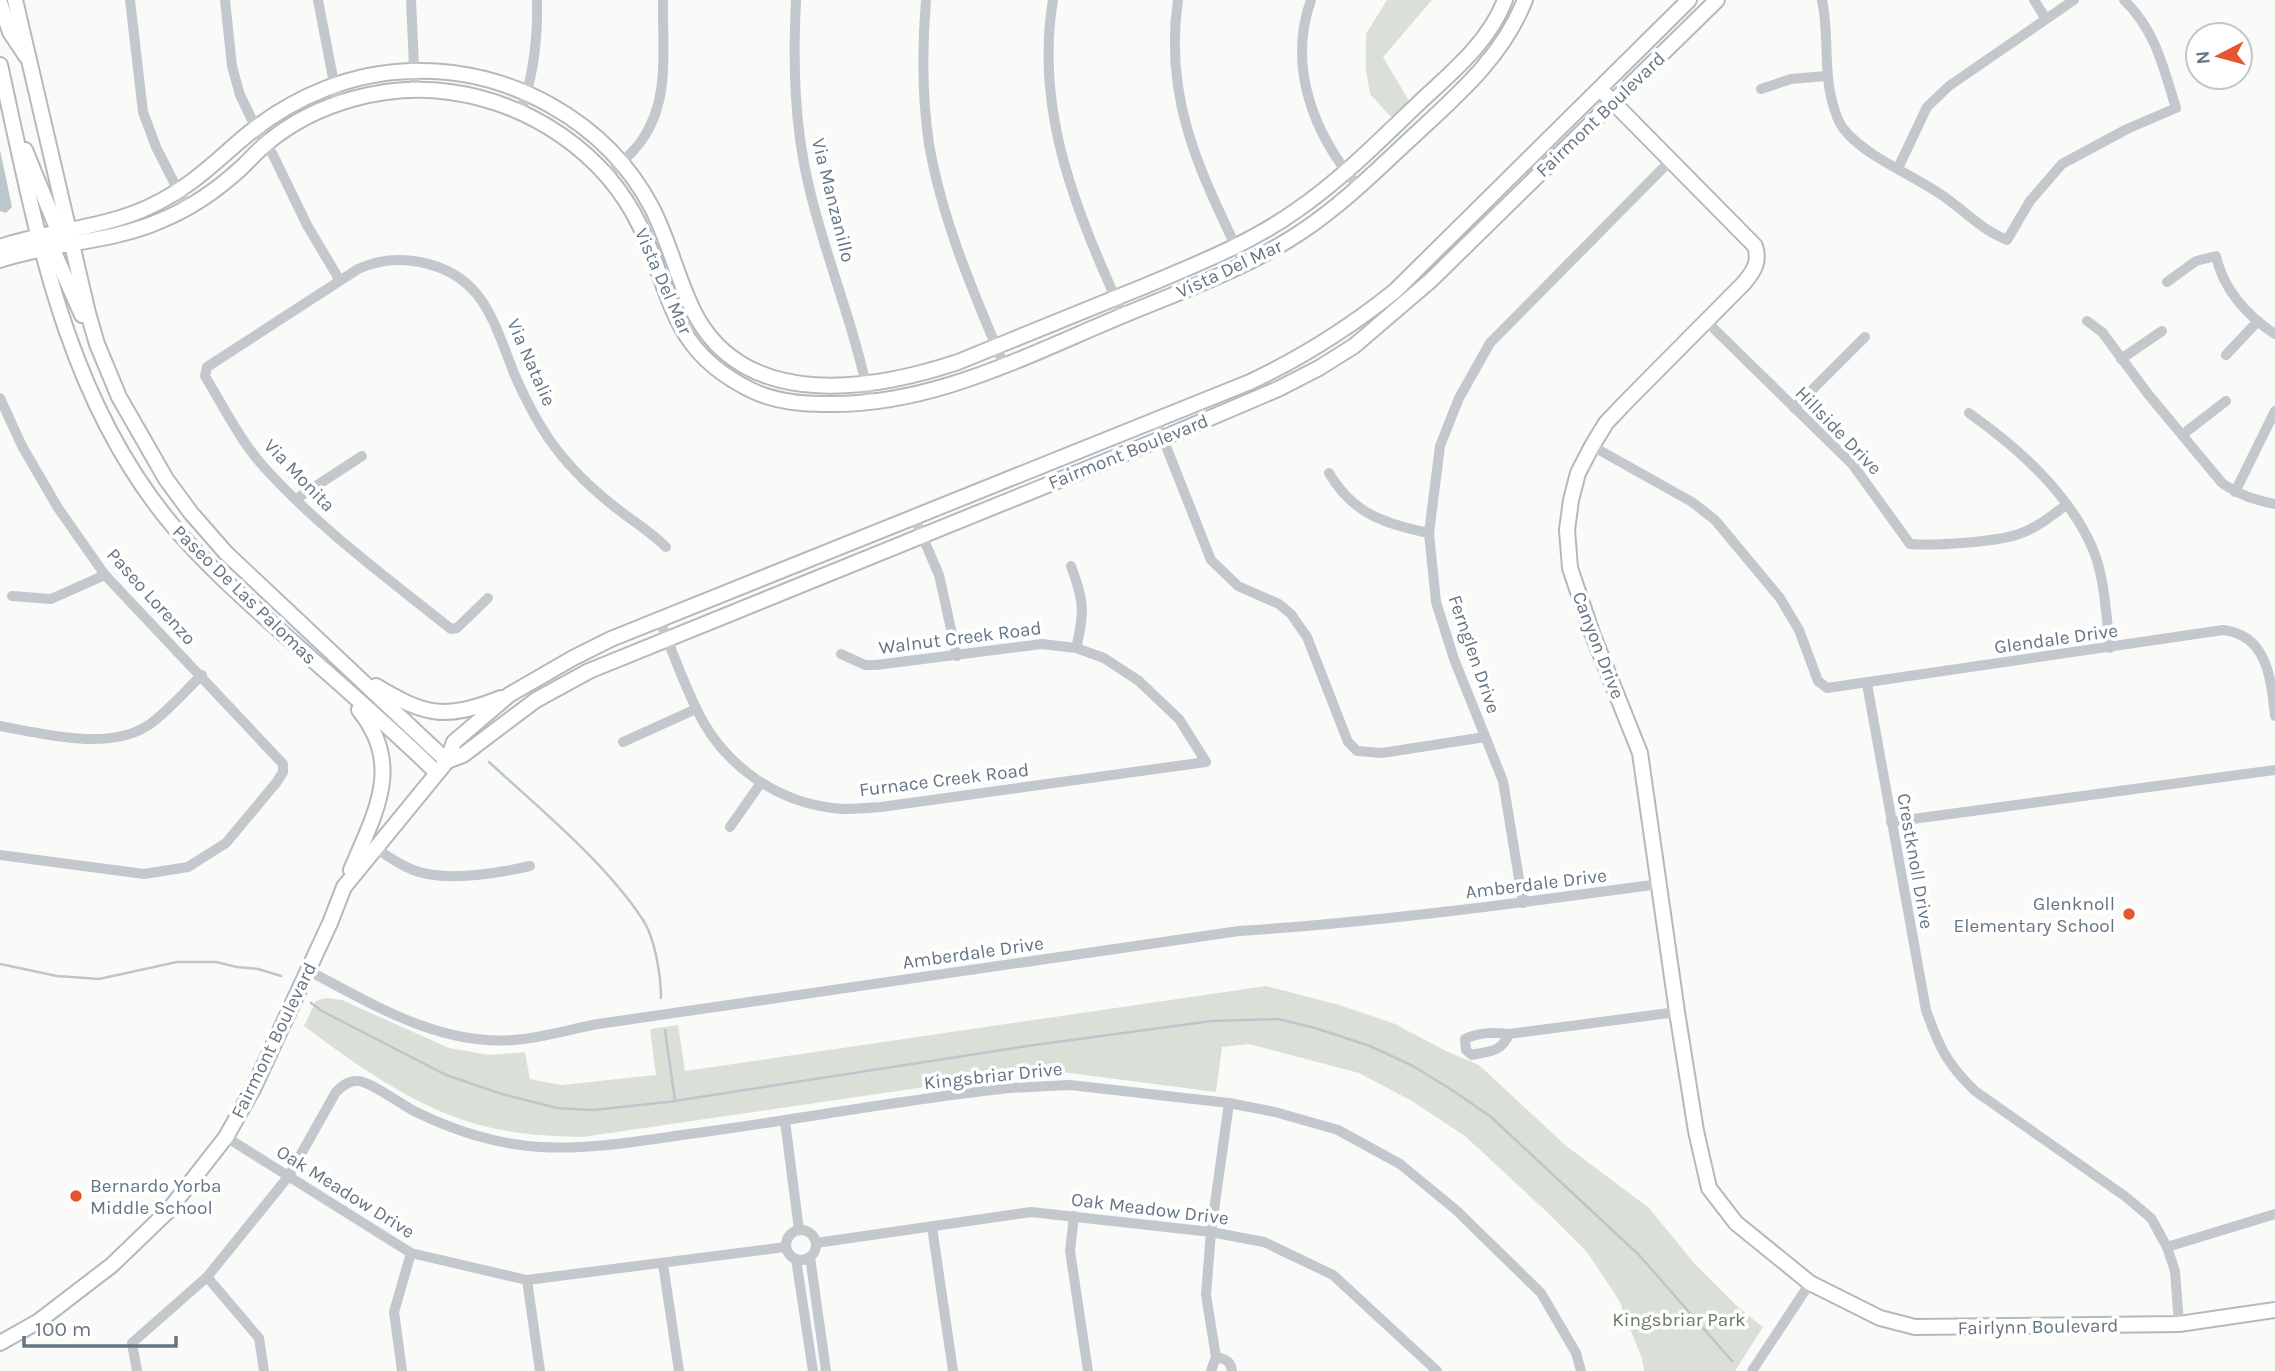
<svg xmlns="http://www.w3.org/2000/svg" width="2275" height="1371" font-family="Karla,sans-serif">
<rect width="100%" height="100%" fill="#fafaf8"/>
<g fill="#dadfd7">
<path d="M1387 0H1432L1383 57 1409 101 1391 117 1370 94 1366 70V34Z"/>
<path d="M1266 986 1339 1005 1395 1024 1446 1051 1479 1065 1565 1145 1649 1208 1694 1263 1739 1308 1763 1327 1735 1371H1644L1642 1359 1619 1300 1587 1252 1548 1213 1465 1136 1412 1101 1359 1073 1249 1044 1222 1047 1216 1092 1062 1072 1021 1073 582 1137C553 1136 525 1135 496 1129 424 1114 362 1069 304 1026L316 1001 326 998 342 1000 449 1048 489 1055 525 1052 530 1079 561 1085 656 1075 650 1029 678 1025 685 1071Z"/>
</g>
<path fill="#bbc7cb" d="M0 150 12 207 6 213 0 211Z"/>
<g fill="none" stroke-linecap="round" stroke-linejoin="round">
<g stroke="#bbc7cb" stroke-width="2.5">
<path d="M489 762C540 809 606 863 643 920 655 938 661 976 661 998"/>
<path d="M0 964 57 976 99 979 177 962H216L237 967 258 969 281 976"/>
<path d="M311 1003 322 1011 446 1075 502 1094 557 1108 593 1110 668 1102 1027 1046 1212 1021 1278 1019 1315 1028 1370 1046 1413 1066 1455 1092 1491 1117 1639 1255 1732 1361"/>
<path d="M665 1030 675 1100"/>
</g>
<defs>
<g id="secondary">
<path d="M15 0 88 313 97 344 119 397 166 479 191 513 226 553 447 761"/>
<path d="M0 3 10 32 26 56"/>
<path d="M0 65C36 227 63 395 173 526 205 564 242 597 279 630 332 677 386 723 436 772"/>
<path d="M1600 89 1755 246C1760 262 1754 271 1744 283L1625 403 1606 423 1592 446 1578 473 1571 500 1567 530 1570 568 1592 633 1640 753 1677 1012 1696 1131 1709 1188 1736 1223 1810 1283 1880 1318 1915 1327 2179 1324 2275 1310"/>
<path d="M25 150 61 238"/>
<path d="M49 241 82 315"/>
<path d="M0 247C49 230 103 229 151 206 194 185 213 163 248 134 295 96 353 72 413 71 510 68 607 122 652 208 670 243 678 282 696 316 748 411 874 390 958 362 1021 336 1083 311 1145 286 1197 264 1251 243 1297 210 1342 179 1381 139 1421 101 1453 71 1489 42 1505 0"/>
<path d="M0 260C53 242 111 243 162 220 191 208 217 190 240 169 249 161 257 151 267 143 316 102 387 83 450 92 530 103 605 153 640 226 674 299 670 350 751 390 773 401 800 404 824 404 931 407 1027 355 1124 315 1184 290 1247 268 1301 232 1340 206 1374 173 1407 142 1454 98 1501 60 1525 0"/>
<path d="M376 686C426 716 445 720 501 698"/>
<path d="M447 761 454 742 509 695 573 658 611 639 1250 382C1303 357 1349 328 1395 291L1689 0"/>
<path d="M351 870C375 813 404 765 359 710"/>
<path d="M0 1343 39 1321 112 1265 168 1211 226 1137 253 1089 330 923 344 887 447 761 463 755 536 700 589 671 1163 438 1278 389 1319 368 1354 346 1430 281 1717 0"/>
</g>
</defs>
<use href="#secondary" stroke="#b3babf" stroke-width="18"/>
<g stroke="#c3c8cc" stroke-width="10">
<path d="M130 0 143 112 156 147 187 208"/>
<path d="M225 0 232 66 240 95 256 128 273 155 307 225 339 279"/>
<path d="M318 0 338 104"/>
<path d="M411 0 415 90"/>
<path d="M796 0C793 63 794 125 809 187 826 260 856 329 870 404"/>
<path d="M926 0C922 48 922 96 929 144 942 220 974 294 1004 365"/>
<path d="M1053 0C1034 113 1078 215 1123 315"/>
<path d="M1178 0C1163 102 1202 175 1244 264"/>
<path d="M1311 0C1287 67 1314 135 1358 186"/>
<path d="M1822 0C1830 37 1822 74 1835 111 1837 118 1842 128 1848 134 1871 159 1917 177 1946 198 1967 213 1982 230 2007 240L2030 201 2062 164 2127 129 2176 108C2163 67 2156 31 2124 0"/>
<path d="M2034 0 2046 19"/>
<path d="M1761 89 1791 79 1826 76"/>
<path d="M521 111C534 74 538 39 537 0"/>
<path d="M1898 168 1927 107 1949 86 2074 0"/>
<path d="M608 175C620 164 633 153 642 140 671 98 662 48 663 0"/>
<path d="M2167 282 2196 261 2216 256C2223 289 2247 316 2275 334"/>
<path d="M1706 321 1853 465 1910 544C1934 546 1997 542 2019 534 2037 528 2051 516 2066 505"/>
<path d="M2087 321 2102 332 2148 394 2222 483C2239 495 2255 500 2275 504"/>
<path d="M2226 355 2258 321"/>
<path d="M2121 359 2162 331"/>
<path d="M0 398 22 446 58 508 105 575 283 764V772L276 783 226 843 188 867 144 874 0 855"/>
<path d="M1794 408 1865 337"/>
<path d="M1969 413C2018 448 2067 491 2092 547 2105 577 2106 615 2110 648"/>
<path d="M1156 421 1211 560 1238 586 1279 604 1291 614 1307 637 1348 742 1357 751 1382 753 1485 737"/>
<path d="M2182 435 2226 401"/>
<path d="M1592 446 1692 502 1715 520 1780 598 1799 630 1818 681 1827 688 2223 630C2268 635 2271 680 2275 716"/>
<path d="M1329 473C1353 514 1385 524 1429 533"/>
<path d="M2235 492 2275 411"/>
<path d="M296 499 362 456"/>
<path d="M914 517 939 575 957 656"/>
<path d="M1071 566C1084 601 1085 612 1076 648"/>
<path d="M12 596 51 599 105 575"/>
<path d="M488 598 457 628 451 629C386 577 319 528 263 466 240 440 223 406 205 376L207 367 358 269C378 260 399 258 420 262 486 275 494 325 516 378 525 398 536 420 549 439 569 468 596 493 624 514 639 525 653 534 666 547"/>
<path d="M659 619C671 648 682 679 696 708 723 766 779 805 843 809 855 809 868 808 881 807L1206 762 1179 719 1139 681 1104 658 1076 648 1042 644 876 665H865L841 654"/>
<path d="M1867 684 1926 1010C1939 1047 1947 1064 1975 1091L2126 1197 2151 1218 2167 1247 2175 1271 2179 1324"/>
<path d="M0 726C43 734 111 752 150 724 168 711 185 691 202 675"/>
<path d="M623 742 696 709"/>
<path d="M1891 822 2275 770"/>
<path d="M730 827 760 784"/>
<path d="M375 848C391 858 408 871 428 874 460 880 499 873 530 866"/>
<path d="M1523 903 1503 781 1454 659 1436 602 1429 533 1440 446 1459 398 1490 343 1669 162"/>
<path d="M307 970C371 1003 438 1046 514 1040 542 1038 571 1029 598 1024L1239 931C1379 922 1519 903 1659 884"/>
<path d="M1509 1034C1502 1052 1489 1051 1472 1055L1466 1050 1465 1039C1478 1032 1494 1032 1509 1034L1677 1012"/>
<path d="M785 1121 799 1230"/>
<path d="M226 1137 411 1253 527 1280 785 1247"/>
<path d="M1074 1216 1070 1251 1088 1371"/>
<path d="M932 1227 953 1371"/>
<circle cx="801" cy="1245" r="15"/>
<path d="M816 1243 1031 1212 1211 1232 1264 1242 1333 1275 1437 1371"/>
<path d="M2167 1247 2275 1214"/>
<path d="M810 1257 826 1371"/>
<path d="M796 1259 813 1371"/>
<path d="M663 1264 679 1371"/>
<path d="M207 1277 259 1338 264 1371"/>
<path d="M527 1280 540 1371"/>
<path d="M1216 1357C1225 1359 1231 1361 1232 1371"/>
<path d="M137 1371 132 1343 207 1277 288 1177 336 1092C342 1086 349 1080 358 1081 369 1081 401 1104 414 1111 452 1130 498 1145 541 1147 595 1150 650 1139 704 1132 806 1118 907 1099 1009 1088L1070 1085 1229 1103 1275 1112 1338 1130 1400 1164 1456 1210 1541 1293 1576 1353 1581 1371"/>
<path d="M402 1371 394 1312 411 1253"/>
<path d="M1211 1371 1216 1357 1206 1295 1211 1232 1229 1103"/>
<path d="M1752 1371 1810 1283"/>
</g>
<use href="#secondary" stroke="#fff" stroke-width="14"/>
</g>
<g fill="#e4572e" stroke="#fff" stroke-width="2.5">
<circle cx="2129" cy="914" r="7"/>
<circle cx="76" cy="1196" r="7"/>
</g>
<g text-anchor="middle" stroke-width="7" stroke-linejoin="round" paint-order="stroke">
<g font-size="19" fill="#657683" stroke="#fff">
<text transform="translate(1600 114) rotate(-44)" y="7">Fairmont Boulevard</text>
<text transform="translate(834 200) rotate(76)" y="7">Via Manzanillo</text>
<text transform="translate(1229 268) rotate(-25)" y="7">Vista Del Mar</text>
<text transform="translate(664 281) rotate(66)" y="7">Vista Del Mar</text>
<text transform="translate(532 362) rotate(66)" y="7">Via Natalie</text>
<text transform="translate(1839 430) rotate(46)" y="7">Hillside Drive</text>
<text transform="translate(1128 451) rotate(-22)" y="7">Fairmont Boulevard</text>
<text transform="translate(300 475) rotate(46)" y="7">Via Monita</text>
<text transform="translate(245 594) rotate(44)" y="7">Paseo De Las Palomas</text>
<text transform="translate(152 596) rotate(48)" y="7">Paseo Lorenzo</text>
<text transform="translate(960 637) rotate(-7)" y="7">Walnut Creek Road</text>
<text transform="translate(2056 638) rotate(-8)" y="7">Glendale Drive</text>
<text transform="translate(1599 645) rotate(69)" y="7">Canyon Drive</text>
<text transform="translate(1475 654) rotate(71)" y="7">Fernglen Drive</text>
<text transform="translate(944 779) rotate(-7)" y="7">Furnace Creek Road</text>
<text transform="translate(1916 861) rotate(80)" y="7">Crestknoll Drive</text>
<text transform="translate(1536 883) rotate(-7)" y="7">Amberdale Drive</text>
<text transform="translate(973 952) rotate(-8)" y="7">Amberdale Drive</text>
<text transform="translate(273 1040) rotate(-64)" y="7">Fairmont Boulevard</text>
<text transform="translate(993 1075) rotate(-6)" y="7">Kingsbriar Drive</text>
<text transform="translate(346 1191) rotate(32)" y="7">Oak Meadow Drive</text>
<text transform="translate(1150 1208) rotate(7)" y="7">Oak Meadow Drive</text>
<text transform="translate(2038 1326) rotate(-1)" y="7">Fairlynn Boulevard</text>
</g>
<g font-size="19" fill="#657683" stroke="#fff" text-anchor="end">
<text x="2115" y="910">Glenknoll<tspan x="2115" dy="22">Elementary School</tspan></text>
<text x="90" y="1192" text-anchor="start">Bernardo Yorba<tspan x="90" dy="22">Middle School</tspan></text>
</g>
<g font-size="19" fill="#687a64" stroke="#fff">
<text x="1679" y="1326">Kingsbriar Park</text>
</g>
</g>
<g transform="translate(2219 56) rotate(264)"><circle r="33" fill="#ffffff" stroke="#c1c8cd" stroke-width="2"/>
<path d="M0-5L12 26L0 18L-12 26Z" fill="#e4572e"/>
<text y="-10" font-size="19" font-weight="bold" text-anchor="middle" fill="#657683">N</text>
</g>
<path d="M24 1336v10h152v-10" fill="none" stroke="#657683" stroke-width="3.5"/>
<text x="35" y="1336" font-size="21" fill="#657683" stroke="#ffffff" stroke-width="5" paint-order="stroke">100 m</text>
</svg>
